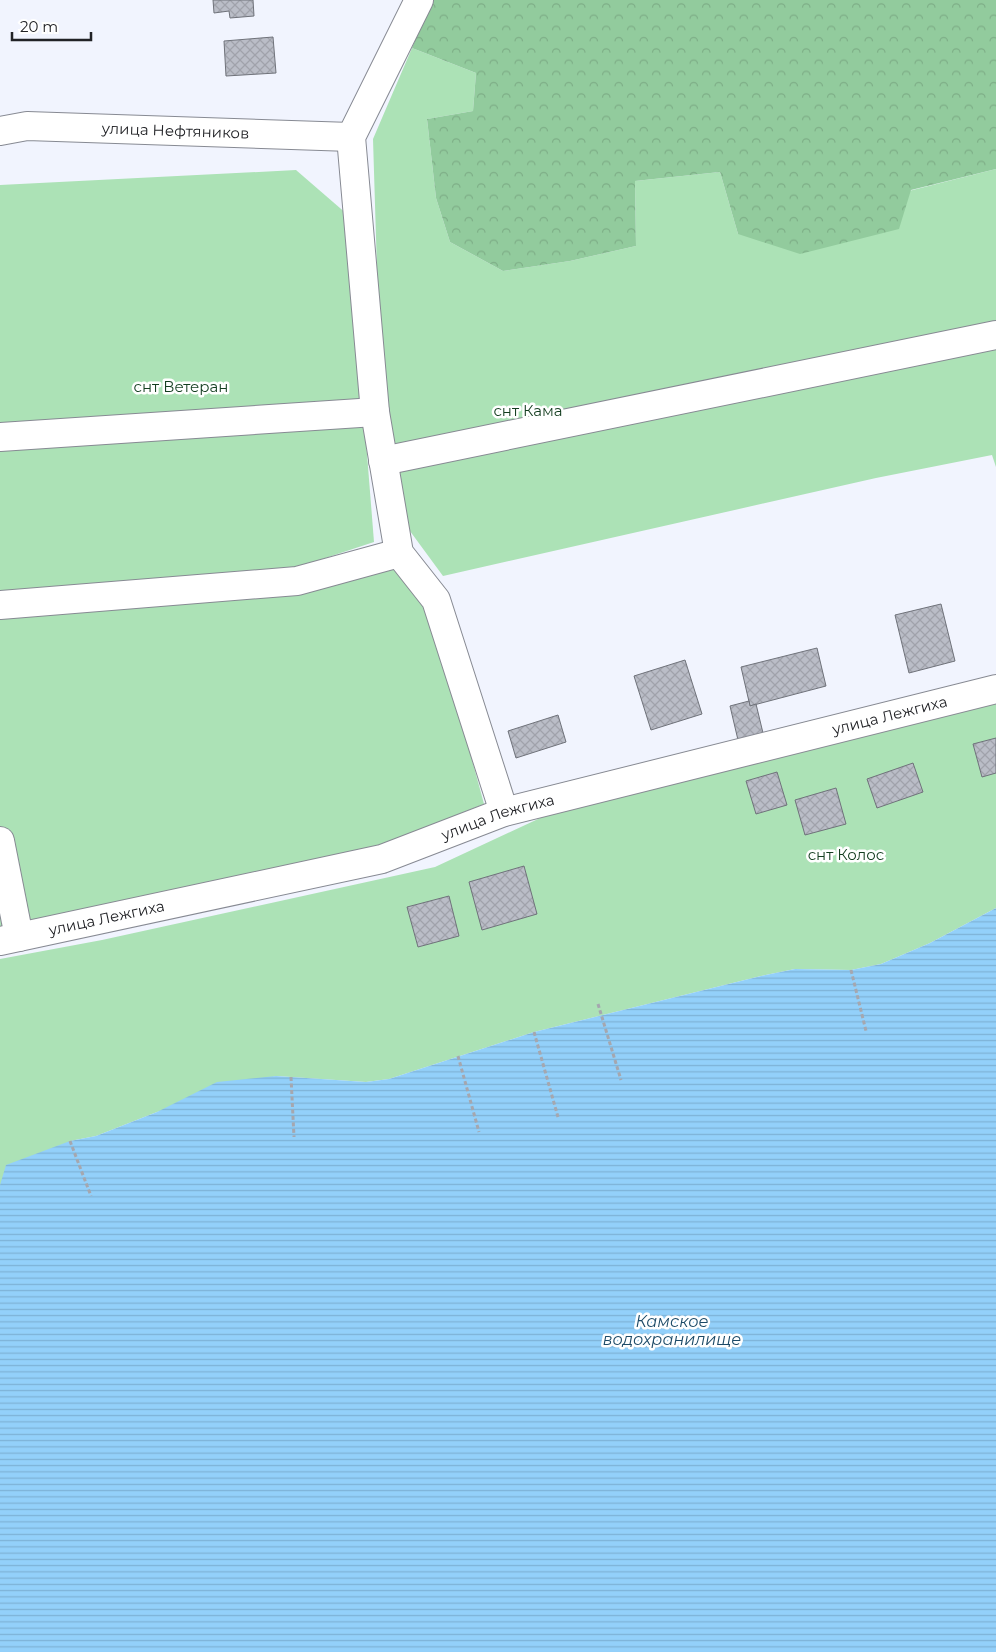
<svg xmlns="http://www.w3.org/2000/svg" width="996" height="1652" font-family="Montserrat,sans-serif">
<defs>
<pattern id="forest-crowns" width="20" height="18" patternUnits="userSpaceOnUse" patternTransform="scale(1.25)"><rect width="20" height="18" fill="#92cb9d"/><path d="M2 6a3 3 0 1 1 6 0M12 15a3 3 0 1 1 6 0" fill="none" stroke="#7eae87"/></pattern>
<pattern id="water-rules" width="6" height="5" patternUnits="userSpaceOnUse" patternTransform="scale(1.25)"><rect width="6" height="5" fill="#93d0fa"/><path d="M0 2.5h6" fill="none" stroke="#7eb2d6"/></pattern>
<pattern id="building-cross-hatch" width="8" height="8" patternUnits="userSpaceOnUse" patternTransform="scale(1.25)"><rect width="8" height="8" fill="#babdc7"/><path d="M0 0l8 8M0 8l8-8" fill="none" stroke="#a0a2ab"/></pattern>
</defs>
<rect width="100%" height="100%" fill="#f1f4fe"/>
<g fill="#ace2b6">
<path d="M412 48 476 73 473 111 427 119 436 198 450 242 503 271 570 261 636 246 635 181 720 172 738 234 996 169V467L992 455 876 478 443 576 407 527 380 368 373 139Z"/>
<path d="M296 170 348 215 374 542 292 569 0 591V185Z"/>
<path d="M395 564 432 612 484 804 374 848 0 928V616Z"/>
<path d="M996 700V908L930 943 881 964 851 970 795 969 761 976 534 1032 389 1079 366 1082 276 1076 157 1112 96 1136 70 1141 0 1185V959L102 940 435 867 551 813Z"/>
</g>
<path fill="url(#forest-crowns)" d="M431 0H996V169L911 190 899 229 800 254 738 234 720 172 635 181 636 246 570 261 503 271 450 242 436 198 427 119 473 111 476 73 412 48Z"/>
<path fill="url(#water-rules)" d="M996 908V1652H0V1185L6 1165 70 1141 96 1136 157 1112 217 1082 276 1076 366 1082 389 1079 534 1032 761 976 795 969 851 970 881 964 930 943Z"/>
<g fill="url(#building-cross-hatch)" stroke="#6f727a">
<path d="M213 0H253L254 16 230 18 229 11 214 13Z"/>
<path d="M273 37 276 73 226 76 224 41Z"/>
<path d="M941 604 955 661 909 673 895 615Z"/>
<path d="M817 648 826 686 750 706 741 667Z"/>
<path d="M685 660 702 714 651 730 634 676Z"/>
<path d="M749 701 750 706 756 704 763 733 738 740 730 706Z"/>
<path d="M558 715 566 742 516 758 508 731Z"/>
<path d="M996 738V773L982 777 973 744Z"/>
<path d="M913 763 923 792 877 808 867 779Z"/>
<path d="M777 772 787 805 756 814 746 781Z"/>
<path d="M836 788 846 824 805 835 795 800Z"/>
<path d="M524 866 537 914 482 930 469 882Z"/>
<path d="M449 896 459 936 418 947 407 907Z"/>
</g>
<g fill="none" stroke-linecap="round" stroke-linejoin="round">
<defs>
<g id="minor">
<path d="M419 0 351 137 375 412 399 553 436 600 504 812"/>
<path id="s1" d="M0 131 27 126 351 137"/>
<path d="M0 437 375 412"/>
<path d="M383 461 996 335"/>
<path d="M0 605 297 581 399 553"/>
<path d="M0 841 19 937"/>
<path id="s2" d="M0 941 382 859 504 812 996 689"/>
</g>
</defs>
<use href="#minor" stroke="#878a93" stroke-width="30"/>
<g stroke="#a5a7af" stroke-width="3" stroke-dasharray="4 2.5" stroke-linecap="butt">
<path d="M851 970 866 1031"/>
<path d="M598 1004 621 1080"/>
<path d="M534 1032 558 1117"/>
<path d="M458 1056 479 1132"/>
<path d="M291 1077 294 1137"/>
<path d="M70 1141 91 1196"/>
</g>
<use href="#minor" stroke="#fff" stroke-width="28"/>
</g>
<g text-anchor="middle" stroke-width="5" stroke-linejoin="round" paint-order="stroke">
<g font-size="15" fill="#212226" stroke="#fff">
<text dy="5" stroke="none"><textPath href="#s1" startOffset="176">улица Нефтяников</textPath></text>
<text dy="5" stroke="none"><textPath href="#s2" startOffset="919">улица Лежгиха</textPath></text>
<text dy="5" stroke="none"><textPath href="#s2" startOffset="514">улица Лежгиха</textPath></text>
<text dy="5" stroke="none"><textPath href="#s2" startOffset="109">улица Лежгиха</textPath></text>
</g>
<g font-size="15" fill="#133d1f" stroke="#fff">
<text x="181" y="392">снт Ветеран</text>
<text x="528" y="416">снт Кама</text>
<text x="846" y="860">снт Колос</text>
</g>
<g font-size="16" font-style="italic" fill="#1c4a67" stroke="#fff">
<text x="672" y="1327">Камское<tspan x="672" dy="18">водохранилище</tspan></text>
</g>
</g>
<path d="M12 32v8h79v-8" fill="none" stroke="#212226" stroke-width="2.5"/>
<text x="20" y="32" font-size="15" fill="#212226" stroke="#ffffff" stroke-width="4" paint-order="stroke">20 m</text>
</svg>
